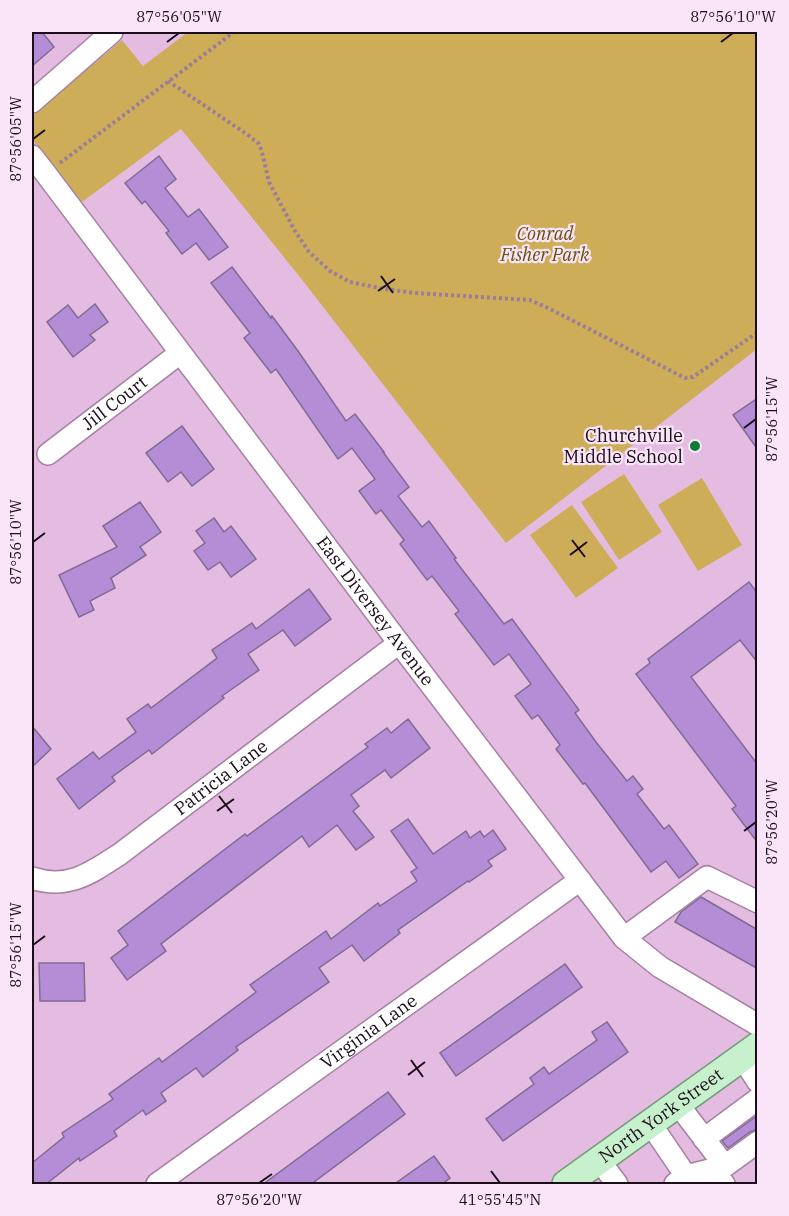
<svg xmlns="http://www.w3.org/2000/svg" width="789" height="1216" font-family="'IBM Plex Serif',serif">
<rect width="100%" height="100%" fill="#e4bce2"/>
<g fill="#cead59">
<path d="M188 32H757V349L506 543 303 281 181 129 82 202 32 139V116L122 40 143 66Z"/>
<path d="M624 474 662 532 619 560 581 502Z"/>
<path d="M702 478 742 545 698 571 658 505Z"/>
<path d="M572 505 618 568 576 598 530 535Z"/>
</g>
<g fill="#b48dd6" stroke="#806a94" stroke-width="1.5">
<path d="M32 32H42L54 47 32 66Z"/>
<path d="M159 156 176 179 165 188 188 217 199 209 228 247 209 260 196 243 182 254 166 233 169 231 145 201 142 204 125 183Z"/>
<path d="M232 267 271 318 272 316 298 351 346 421 355 414 384 452H383L409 487 398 496 422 527 429 521 456 558 454 559 504 624 512 619 579 710 575 713 596 742 627 781 633 776 643 789 637 794 664 829 669 825 698 864 679 878 666 861 651 872 585 783 583 784 556 749 560 745 538 715 532 719 515 696 531 684 509 654 494 665 455 614 459 611 432 576 427 580 400 544 404 540 381 510 376 514 359 491 375 479 352 448 338 459 276 369 271 373 244 338 250 333 211 283Z"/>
<path d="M95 304 108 322 90 335 95 340 73 357 47 322 68 305 78 318Z"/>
<path d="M758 398V450L733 415Z"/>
<path d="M182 426 214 469 192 486 181 472 168 482 146 453Z"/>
<path d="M140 502 161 532 140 547 146 555 111 578 115 588 90 601 94 610 79 617 59 575 117 547 103 526Z"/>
<path d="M214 518 224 532 231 526 256 559 231 577 220 562 208 570 194 551 205 543 196 531Z"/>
<path d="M749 582 758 594V663L740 640 691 677 758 765V843L732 809 736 806 636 674 650 663 648 659Z"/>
<path d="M309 589 331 619 295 646 283 630 248 654 259 670 222 696 224 698 152 754 149 750 112 777 115 781 79 809 57 779 93 752 99 759 136 732 127 719 148 704 151 708 217 658 212 650 252 623 256 629Z"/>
<path d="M408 719 430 748 391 778 385 770 351 795 359 806 353 811 374 837 356 850 337 825 309 847 302 836 161 944 166 951 127 980 111 958 128 945 118 931 245 834 247 836 368 747 365 744 387 728 391 733Z"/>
<path d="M32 726 51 749 32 767Z"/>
<path d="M408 819 433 854 466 831 470 838 480 831 484 837 493 830 506 849 488 861 492 866 469 882 468 881 398 930 400 933 364 961 352 945 319 968 329 982 236 1047 238 1050 203 1077 196 1068 161 1093 166 1101 146 1115 143 1110 114 1131 117 1136 80 1161 79 1158 45 1185H32V1163L64 1137 62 1133 113 1099 109 1094 159 1058 162 1062 256 992 250 985 326 931 331 939 378 903 380 906 417 881 411 872 417 868 391 831Z"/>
<path d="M701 897 758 930V969L675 922 681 912Z"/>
<path d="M39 963H84L85 1001H40Z"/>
<path d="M565 964 582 987 456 1076 440 1053Z"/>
<path d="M607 1022 628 1052 503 1141 486 1119 534 1084 530 1078 544 1067 549 1074 597 1040 592 1032Z"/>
<path d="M388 1092 405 1114 310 1185H262Z"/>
<path d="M758 1115V1129L750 1132 728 1148 722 1141Z"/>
<path d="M434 1156 450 1178 441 1185H393Z"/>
</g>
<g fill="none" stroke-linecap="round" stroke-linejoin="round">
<defs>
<g id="minor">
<path d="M32 102 112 32"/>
<path id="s1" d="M32 156 46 174 399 643 624 938 660 967 758 1025"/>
<path id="s2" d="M48 454 180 353"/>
<path id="s3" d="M32 878C68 890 91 873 120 854L399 643"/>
<path d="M624 938 707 877 758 902"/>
<path d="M742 1057 758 1082"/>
<path d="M677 1103 725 1166 758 1142"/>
<path d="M650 1123 686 1176 675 1184"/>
<path d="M704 1139 758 1099"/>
<path d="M599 1160 617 1184"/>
<path d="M686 1176 710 1170 724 1184"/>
<path id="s4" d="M157 1184 580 880"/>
</g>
<g id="major">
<path id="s5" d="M566 1184 758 1046"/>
</g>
</defs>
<use href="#minor" stroke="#a680a4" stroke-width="24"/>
<use href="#major" stroke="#739b79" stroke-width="30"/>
<g stroke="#9b7d9a" stroke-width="4" stroke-dasharray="3 3" stroke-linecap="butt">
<path d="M168 81 248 135 259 144 262 152 269 182 295 231 309 252 330 271 350 282 385 289 415 293 530 300 548 308 685 378 693 377 758 332"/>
<path d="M60 163 234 32"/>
</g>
<use href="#minor" stroke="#fff" stroke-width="21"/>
<use href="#major" stroke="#c7f1cd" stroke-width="27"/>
</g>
<path fill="none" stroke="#1b0d1a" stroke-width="2" d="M167 42 179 33M721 42 733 33M33 139 45 130M381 276 393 293M378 291 395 279M744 428 756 419M572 540 585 557M33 542 45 533M570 555 587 542M219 796 232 813M217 811 234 799M744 831 756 822M33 945 45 936M411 1060 423 1077M408 1075 425 1062M491 1171 500 1183M259 1183 272 1174"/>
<circle fill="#0d7d33" stroke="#f9e4f8" stroke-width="2" cx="695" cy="446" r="6"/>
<g text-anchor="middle" stroke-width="4.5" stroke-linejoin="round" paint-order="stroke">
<g font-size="18" font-style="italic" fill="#66500c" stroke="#f9e4f8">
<text x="545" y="240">Conrad<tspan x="545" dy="21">Fisher Park</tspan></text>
</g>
<g font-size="18" fill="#1b0d1a" stroke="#f9e4f8">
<text dy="6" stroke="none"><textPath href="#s2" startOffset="84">Jill Court</textPath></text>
<text dy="6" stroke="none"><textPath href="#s1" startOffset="570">East Diversey Avenue</textPath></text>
<text dy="6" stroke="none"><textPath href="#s3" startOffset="222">Patricia Lane</textPath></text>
<text dy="6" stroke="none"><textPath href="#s4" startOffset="261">Virginia Lane</textPath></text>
<text dy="6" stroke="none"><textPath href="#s5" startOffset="117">North York Street</textPath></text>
</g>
<g font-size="18" fill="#1b0d1a" stroke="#f9e4f8" text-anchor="end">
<text x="683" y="442">Churchville<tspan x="683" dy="21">Middle School</tspan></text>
</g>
</g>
<rect width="789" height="1216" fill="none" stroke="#f9e4f8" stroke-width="66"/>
<rect x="33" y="33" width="723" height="1150" fill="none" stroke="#1b0d1a" stroke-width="2"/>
<g font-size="15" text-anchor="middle" fill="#1b0d1a">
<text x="179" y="22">87°56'05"W</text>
<text x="733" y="22">87°56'10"W</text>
<text transform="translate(16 139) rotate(-90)" y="5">87°56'05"W</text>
<text transform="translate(772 419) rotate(-90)" y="5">87°56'15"W</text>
<text transform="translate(16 542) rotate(-90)" y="5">87°56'10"W</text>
<text transform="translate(772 822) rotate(-90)" y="5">87°56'20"W</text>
<text transform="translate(16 945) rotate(-90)" y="5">87°56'15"W</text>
<text x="259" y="1205">87°56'20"W</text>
<text x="500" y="1205">41°55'45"N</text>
</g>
</svg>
